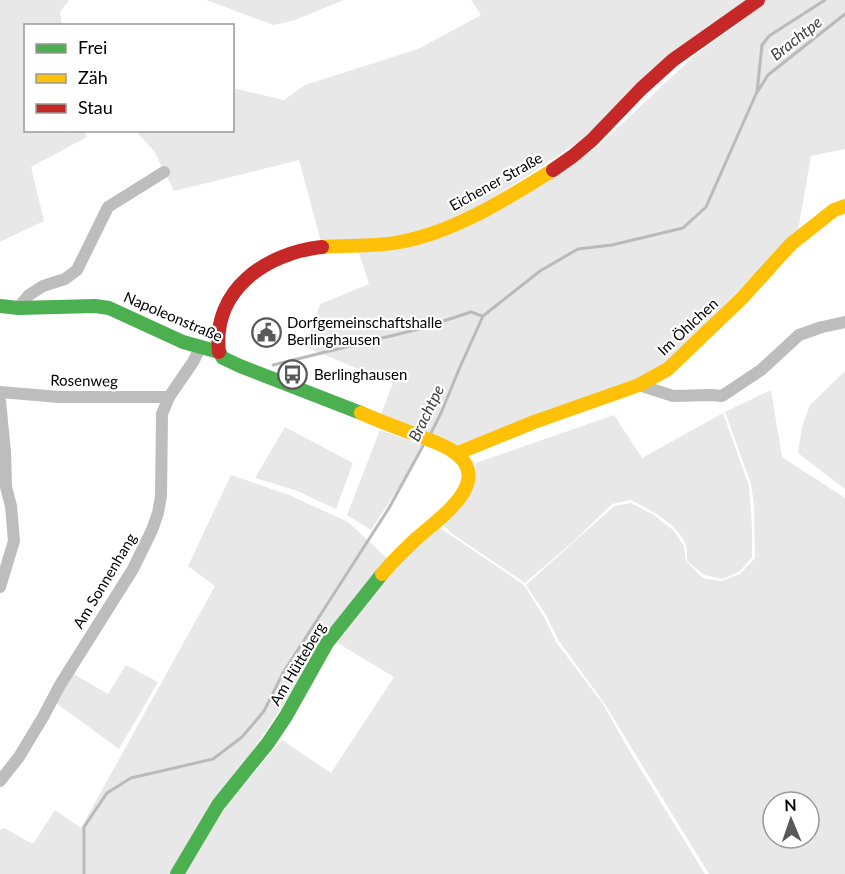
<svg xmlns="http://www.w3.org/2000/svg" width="845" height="874" font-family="Lato,sans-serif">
<rect width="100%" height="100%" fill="#fff"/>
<g fill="#e8e8e8" fill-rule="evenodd">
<path d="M0 0H69L60 12 62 25 26 26V130L84 131 87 137 31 167 44 221 0 242Z"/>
<path d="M206 0H344L295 20 274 25Z"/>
<path d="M471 0H752L586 137 455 223 393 242H321L299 160 174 191 154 151 136 131 232 130 233 88 284 100 305 85 418 49 481 15Z"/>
<path d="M765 0H845V149L811 156 798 231 665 364 636 380 458 447 381 414 393 383 305 347 320 304 369 284 357 247 391 249 594 150 694 56 737 25Z"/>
<path d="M845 371V489L798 453 802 427 810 405Z"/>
<path d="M771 390 782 457 845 498V874H709L604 703 559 641 546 615 526 585 614 506 631 503 654 515 674 531 684 546 686 561 703 578 721 581 740 574 755 558 754 505 751 484 725 412ZM773 802H809V838H773Z"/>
<path d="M723 413 749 486 752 527V557L739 572 722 579 704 575 687 561C687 556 687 551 686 546 680 525 649 509 631 500L612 504 575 540 525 583 451 533 442 524 476 475V463L614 415 642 458Z"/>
<path d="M285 427 353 463 336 509 295 490 255 478Z"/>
<path d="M380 430 422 445 412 467 371 530 347 515Z"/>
<path d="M231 475 289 495 348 522 389 560 302 677 170 874H0V830L4 828 33 844 55 810 81 828 215 586 188 566Z"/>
<path d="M436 525 524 585 544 617 556 642 603 704 630 752 705 874H185L225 807 282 740 331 773 394 677 336 642 355 614Z"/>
<path d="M126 665 158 682 119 749 56 703 72 673 108 694Z"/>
</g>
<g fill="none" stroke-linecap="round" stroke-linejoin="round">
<g stroke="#bababa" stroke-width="3">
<path d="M757 92 762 45 769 36 825 0"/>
<path d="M273 365 419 329 471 312 482 316"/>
<path d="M431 433 441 413 460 367 483 316 540 271 578 249 612 245 683 228 706 207 756 94 768 75 845 14"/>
<path d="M84 874V827L107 793 131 778 213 759 242 737 264 711 283 673 389 508 423 446"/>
</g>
<g stroke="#bdbdbd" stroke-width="12">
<path d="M18 308 29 295 43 286 65 279 77 270 108 207 164 172"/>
<path d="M639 385 673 396 711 395 722 396 761 370 799 335 822 327 845 322"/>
<path d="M0 392 59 397H169"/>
<path d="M0 401 5 452 6 487 11 506 14 541 0 587"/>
<path d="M0 781 19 757 43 717 60 685 133 569 152 530 158 513 161 496 162 414 169 397 193 362 200 348"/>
</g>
<g stroke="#4caf50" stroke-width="14">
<path d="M0 306 18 308 95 306 109 308 183 342 219 352 223 358 240 366 361 413"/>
<path d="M177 874 218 805 268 743 286 716 327 643 382 574"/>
</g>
<g stroke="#ffc107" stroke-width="14">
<path d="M322 247C348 245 374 247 400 242 455 232 506 199 553 170"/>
<path d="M361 413C379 421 398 428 417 435 428 440 440 443 451 450 497 479 441 517 417 538 405 549 393 561 382 574"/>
<path d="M458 453 534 422 639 385 668 369 742 298 791 244 834 210 845 206"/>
</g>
<g stroke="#c62828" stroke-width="14">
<path d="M553 170 573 156 592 140 641 89 673 60 758 0"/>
<path d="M219 352C212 290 266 253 322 247"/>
</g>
</g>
<defs>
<symbol id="civic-ring" viewBox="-11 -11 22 22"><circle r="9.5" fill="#fff" stroke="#595959" stroke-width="1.5"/><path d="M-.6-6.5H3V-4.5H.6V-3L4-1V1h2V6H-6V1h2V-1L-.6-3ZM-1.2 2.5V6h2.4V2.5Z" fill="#595959"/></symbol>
<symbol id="bus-ring" viewBox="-11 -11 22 22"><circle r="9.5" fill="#fff" stroke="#595959" stroke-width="1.5"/><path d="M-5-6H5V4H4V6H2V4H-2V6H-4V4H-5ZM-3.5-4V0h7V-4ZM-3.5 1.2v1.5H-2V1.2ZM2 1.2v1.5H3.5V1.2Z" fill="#595959"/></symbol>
</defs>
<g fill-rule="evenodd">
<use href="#civic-ring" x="250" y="316" width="33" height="33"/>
<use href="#bus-ring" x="276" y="358" width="33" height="33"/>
</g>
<g text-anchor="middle" stroke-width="4.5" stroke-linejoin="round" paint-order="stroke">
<g font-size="15" fill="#000" stroke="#fff">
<text transform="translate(496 182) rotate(-29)" y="5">Eichener Straße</text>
<text transform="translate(173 317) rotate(23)" y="5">Napoleonstraße</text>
<text transform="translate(688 327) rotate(-43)" y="5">Im Öhlchen</text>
<text transform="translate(84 381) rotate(1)" y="5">Rosenweg</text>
<text transform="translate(105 581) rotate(-59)" y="5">Am Sonnenhang</text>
<text transform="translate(298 664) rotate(-59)" y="5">Am Hütteberg</text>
</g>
<g font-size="15" fill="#000" stroke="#fff" text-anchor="start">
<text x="287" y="328">Dorfgemeinschaftshalle<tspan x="287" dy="17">Berlinghausen</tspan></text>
<text x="314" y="380">Berlinghausen</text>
</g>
<g font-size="16" font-style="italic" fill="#3e3e3e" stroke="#fff">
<text transform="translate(796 38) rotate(-38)" y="6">Brachtpe</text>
<text transform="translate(426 413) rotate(-64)" y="6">Brachtpe</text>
</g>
</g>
<rect x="24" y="24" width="210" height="108" fill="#ffffff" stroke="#999999" stroke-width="1.5"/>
<rect x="36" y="44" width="30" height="9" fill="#4caf50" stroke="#999999" stroke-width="1.5"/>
<text x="78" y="54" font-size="18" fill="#000000">Frei</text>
<rect x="36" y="74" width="30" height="9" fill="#ffc107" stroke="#999999" stroke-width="1.5"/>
<text x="78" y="84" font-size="18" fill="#000000">Zäh</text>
<rect x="36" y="104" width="30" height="9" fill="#c62828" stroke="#999999" stroke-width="1.5"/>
<text x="78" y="114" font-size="18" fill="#000000">Stau</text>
<g transform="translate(791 820) rotate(358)"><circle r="28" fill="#ffffff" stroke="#999999" stroke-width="1.5"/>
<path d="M0-4.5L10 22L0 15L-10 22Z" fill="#595959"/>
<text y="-9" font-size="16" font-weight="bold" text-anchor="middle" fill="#000000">N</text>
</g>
</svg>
